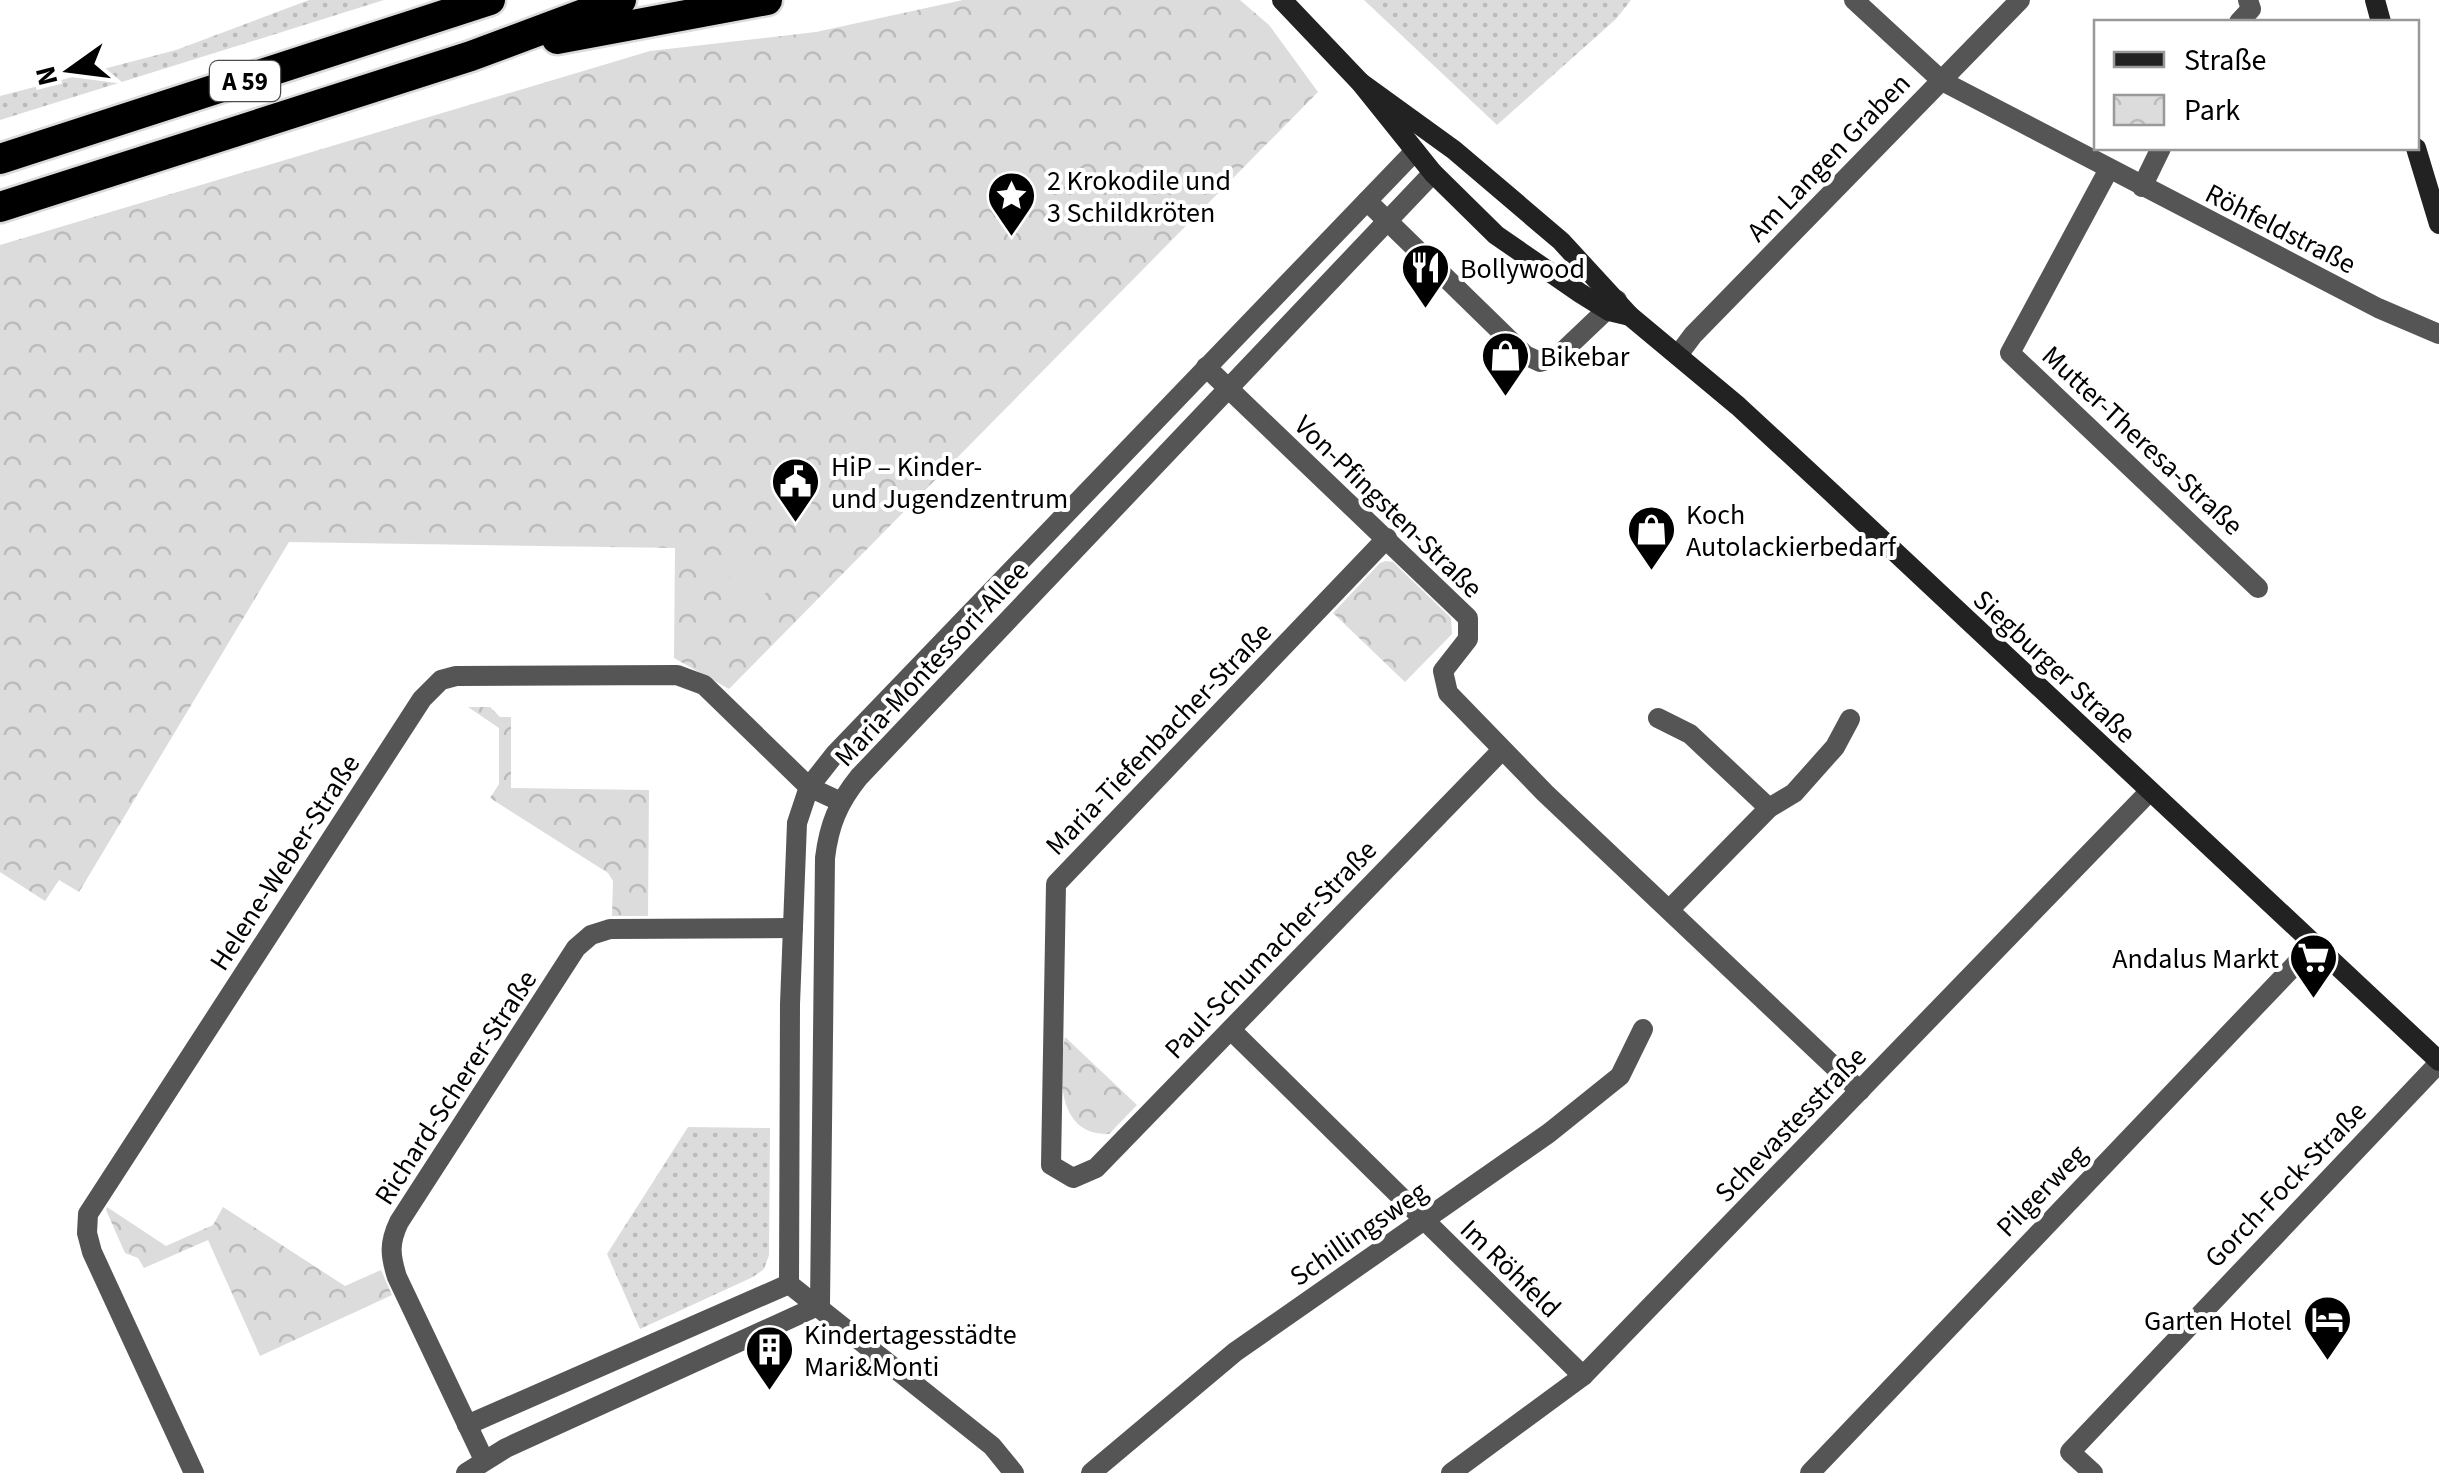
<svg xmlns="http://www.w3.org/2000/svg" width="2439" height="1473" font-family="'Source Sans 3',sans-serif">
<defs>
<pattern id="grass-dots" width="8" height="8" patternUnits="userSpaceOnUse" patternTransform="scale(2.5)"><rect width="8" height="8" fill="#dcdcdc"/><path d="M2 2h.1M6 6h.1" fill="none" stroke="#bbb" stroke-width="1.8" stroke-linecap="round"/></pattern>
<pattern id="park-crowns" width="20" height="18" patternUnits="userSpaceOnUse" patternTransform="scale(2.5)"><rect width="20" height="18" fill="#dcdcdc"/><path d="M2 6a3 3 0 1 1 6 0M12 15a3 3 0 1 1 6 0" fill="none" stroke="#bbb"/></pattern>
</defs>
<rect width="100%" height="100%" fill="#fff"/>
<g fill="url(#grass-dots)">
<path d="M309 0H384L0 120V96L176 50Z"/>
<path d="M1364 0H1631L1616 19 1497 125Z"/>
<path d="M688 1127 770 1128 769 1255 764 1269 753 1277 640 1329 607 1254Z"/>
</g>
<g fill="url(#park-crowns)">
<path d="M963 0H1240L1269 25 1318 92 729 689 674 658 675 548 289 542 79 892 59 880 45 901 0 872V245L650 51 816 32Z"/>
<path d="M1386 561 1393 562 1451 618 1452 634 1405 682 1333 613 1380 563Z"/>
<path d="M468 707H490L500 717H511V788L649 790 648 916H612L613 881 608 873 490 798 499 784V728Z"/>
<path d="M1065 1037 1137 1105 1109 1134C1057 1136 1058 1075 1065 1037Z"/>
<path d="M107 1207 166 1246 213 1225 223 1207 345 1286 381 1270 392 1295 260 1356 208 1240 144 1268 138 1258 125 1253 106 1210Z"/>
</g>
<path fill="#dcdcdc" d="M745 545 780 579 756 603 721 569Z"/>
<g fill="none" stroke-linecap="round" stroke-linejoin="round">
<defs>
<g id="highway">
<path d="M557 39 767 0"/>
<path d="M0 159 490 0"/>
<path d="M0 207 471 56 621 0"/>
</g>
</defs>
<use href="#highway" stroke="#dbdbdb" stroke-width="35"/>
<g stroke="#555" stroke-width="20">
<path d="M1854 0 1942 81 2378 308 2439 334"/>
<path d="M2239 22 2251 9 2248 0"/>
<path d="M2109 169 2010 353 2258 588"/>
<path d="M2142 187 2161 148"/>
<path d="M1367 201 1525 355 1540 362 1557 357 1617 300"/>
<path d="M1678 355 1693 335 2020 0"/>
<path d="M1206 367 1468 618V639L1443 671 1448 693 1545 793 1860 1091"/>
<path d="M1387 538 1056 884 1051 1165 1073 1178 1096 1168 1502 750"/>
<path d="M1658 718 1690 734 1769 808"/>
<path d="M1670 909 1769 808 1794 793 1835 747 1850 719"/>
<path d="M1231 1030 1583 1376"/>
<path d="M789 1284 790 1004 797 823 809 787 835 754 1415 151"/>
<path d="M789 1284 992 1446 1014 1473"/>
<path d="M820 1305 825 858C829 825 838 803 859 777L1433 173"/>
<path d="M467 1425 789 1284"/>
<path d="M484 1460 397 1277C390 1255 389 1243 399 1222L576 948 591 935 610 929 793 928"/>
<path d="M194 1473 92 1252 87 1233 88 1214 422 699 441 680 456 676 677 675 704 685 809 787 839 801"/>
<path d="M466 1473 506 1448 820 1305"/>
<path d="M1091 1473 1235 1352 1549 1133 1620 1076 1643 1029"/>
<path d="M1451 1473 1583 1376 2149 792"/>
<path d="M1810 1473 2313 946"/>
<path d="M2093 1473 2070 1452 2439 1063"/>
</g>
<g stroke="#222" stroke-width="20">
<path d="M1282 0 1360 82 1433 173 1496 235 1580 293 1609 311 1630 316"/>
<path d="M2375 0 2381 22"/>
<path d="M1360 82 1454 150 1561 241 1630 316 1738 406 1831 492 2439 1061"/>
<path d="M2416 148 2439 224"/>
</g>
<use href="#highway" stroke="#000" stroke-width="30"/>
</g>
<defs>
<symbol id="sight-pin" viewBox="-11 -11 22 30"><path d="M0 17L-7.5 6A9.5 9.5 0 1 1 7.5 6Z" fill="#000" stroke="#fff"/><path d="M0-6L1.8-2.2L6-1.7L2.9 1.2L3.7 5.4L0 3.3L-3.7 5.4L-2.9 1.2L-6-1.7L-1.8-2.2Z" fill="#fff"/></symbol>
<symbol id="restaurant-pin" viewBox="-11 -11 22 30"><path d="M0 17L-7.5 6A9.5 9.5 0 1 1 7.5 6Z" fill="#000" stroke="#fff"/><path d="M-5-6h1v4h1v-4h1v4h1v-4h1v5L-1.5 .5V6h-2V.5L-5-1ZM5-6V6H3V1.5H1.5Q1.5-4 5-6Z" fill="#fff"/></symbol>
<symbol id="shop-pin" viewBox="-11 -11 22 30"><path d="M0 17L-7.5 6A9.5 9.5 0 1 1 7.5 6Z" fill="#000" stroke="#fff"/><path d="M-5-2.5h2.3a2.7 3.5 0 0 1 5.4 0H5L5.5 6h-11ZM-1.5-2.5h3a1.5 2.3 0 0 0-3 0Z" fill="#fff"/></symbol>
<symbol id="civic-pin" viewBox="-11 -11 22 30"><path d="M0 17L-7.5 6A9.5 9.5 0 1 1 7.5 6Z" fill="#000" stroke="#fff"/><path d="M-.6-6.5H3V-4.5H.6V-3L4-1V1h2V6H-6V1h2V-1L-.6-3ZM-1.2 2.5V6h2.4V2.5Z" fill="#fff"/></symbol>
<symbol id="supermarket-pin" viewBox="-11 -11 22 30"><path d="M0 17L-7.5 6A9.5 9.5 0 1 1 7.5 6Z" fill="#000" stroke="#fff"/><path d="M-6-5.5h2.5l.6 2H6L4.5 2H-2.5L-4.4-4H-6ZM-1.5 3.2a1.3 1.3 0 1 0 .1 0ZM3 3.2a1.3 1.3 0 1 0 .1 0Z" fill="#fff"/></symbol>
<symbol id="hotel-pin" viewBox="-11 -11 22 30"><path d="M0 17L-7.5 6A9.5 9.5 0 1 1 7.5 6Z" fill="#000" stroke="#fff"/><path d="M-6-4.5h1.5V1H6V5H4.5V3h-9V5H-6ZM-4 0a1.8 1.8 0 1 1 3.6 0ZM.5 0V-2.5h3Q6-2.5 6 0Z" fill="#fff"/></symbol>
<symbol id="building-pin" viewBox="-11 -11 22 30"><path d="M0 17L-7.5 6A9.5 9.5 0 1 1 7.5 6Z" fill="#000" stroke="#fff"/><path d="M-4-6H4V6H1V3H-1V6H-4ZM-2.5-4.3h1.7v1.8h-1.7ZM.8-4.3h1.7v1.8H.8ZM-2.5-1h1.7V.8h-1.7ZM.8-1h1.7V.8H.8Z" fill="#fff"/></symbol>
</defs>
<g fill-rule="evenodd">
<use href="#sight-pin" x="984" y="168" width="55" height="75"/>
<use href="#restaurant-pin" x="1398" y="240" width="55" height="75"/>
<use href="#shop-pin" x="1478" y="328" width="55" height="75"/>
<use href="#civic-pin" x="768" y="454" width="55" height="75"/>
<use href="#shop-pin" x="1624" y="502" width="55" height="75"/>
<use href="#supermarket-pin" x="2286" y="930" width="55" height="75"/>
<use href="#hotel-pin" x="2300" y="1292" width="55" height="75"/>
<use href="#building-pin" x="742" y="1322" width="55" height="75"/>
</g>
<g text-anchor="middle" stroke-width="8" stroke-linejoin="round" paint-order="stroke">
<rect fill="#fff" stroke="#4c4c4c" stroke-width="2.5" x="210" y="61" width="70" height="40" rx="8"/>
<g font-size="25" font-weight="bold" fill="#000">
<text x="245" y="90">A 59</text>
</g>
<g font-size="28" fill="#000" stroke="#fff">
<text transform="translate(1828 157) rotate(-46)" y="10">Am Langen Graben</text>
<text transform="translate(2281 228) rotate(27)" y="10">Röhfeldstraße</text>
<text transform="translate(2143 440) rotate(43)" y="10">Mutter-Theresa-Straße</text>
<text transform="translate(1389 506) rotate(44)" y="10">Von-Pfingsten-Straße</text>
<text transform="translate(931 663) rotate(-47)" y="10">Maria-Montessori-Allee</text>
<text transform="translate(2055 666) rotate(43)" y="10">Siegburger Straße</text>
<text transform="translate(1158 738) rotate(-46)" y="10">Maria-Tiefenbacher-Straße</text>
<text transform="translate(284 862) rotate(-57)" y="10">Helene-Weber-Straße</text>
<text transform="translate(1270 949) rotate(-46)" y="10">Paul-Schumacher-Straße</text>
<text transform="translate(455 1087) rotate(-57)" y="10">Richard-Scherer-Straße</text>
<text transform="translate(1790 1124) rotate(-46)" y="10">Schevastesstraße</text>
<text transform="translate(2285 1184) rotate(-46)" y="10">Gorch-Fock-Straße</text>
<text transform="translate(2041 1190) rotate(-46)" y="10">Pilgerweg</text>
<text transform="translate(1358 1233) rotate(-35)" y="10">Schillingsweg</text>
<text transform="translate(1511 1268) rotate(44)" y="10">Im Röhfeld</text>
</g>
<g font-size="28" fill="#000" stroke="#fff" text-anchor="start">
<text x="1047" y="190">2 Krokodile und<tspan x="1047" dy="32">3 Schildkröten</tspan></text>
<text x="1460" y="278">Bollywood</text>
<text x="1540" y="366">Bikebar</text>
<text x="831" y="476">HiP – Kinder-<tspan x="831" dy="32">und Jugendzentrum</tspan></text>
<text x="1686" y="524">Koch<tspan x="1686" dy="32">Autolackierbedarf</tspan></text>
<text x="2279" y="968" text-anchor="end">Andalus Markt</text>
<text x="2292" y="1330" text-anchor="end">Garten Hotel</text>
<text x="804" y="1344">Kindertagesstädte<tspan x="804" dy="32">Mari&amp;Monti</tspan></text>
</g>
</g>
<rect x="2094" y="20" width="325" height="130" fill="#ffffff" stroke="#999999" stroke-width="2.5"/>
<rect x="2114" y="52" width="50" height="15" fill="#222222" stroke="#999999" stroke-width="2.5"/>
<text x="2184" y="70" font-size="30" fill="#000000">Straße</text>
<rect x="2114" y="95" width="50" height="30" fill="url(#park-crowns)" stroke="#999999" stroke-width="2.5"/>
<text x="2184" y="120" font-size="30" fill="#000000">Park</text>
<g transform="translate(70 70) rotate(256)" stroke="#ffffff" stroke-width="8" paint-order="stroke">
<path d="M0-8L18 38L0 25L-18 38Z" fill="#000000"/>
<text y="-15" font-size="28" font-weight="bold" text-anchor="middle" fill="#000000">N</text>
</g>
</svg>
